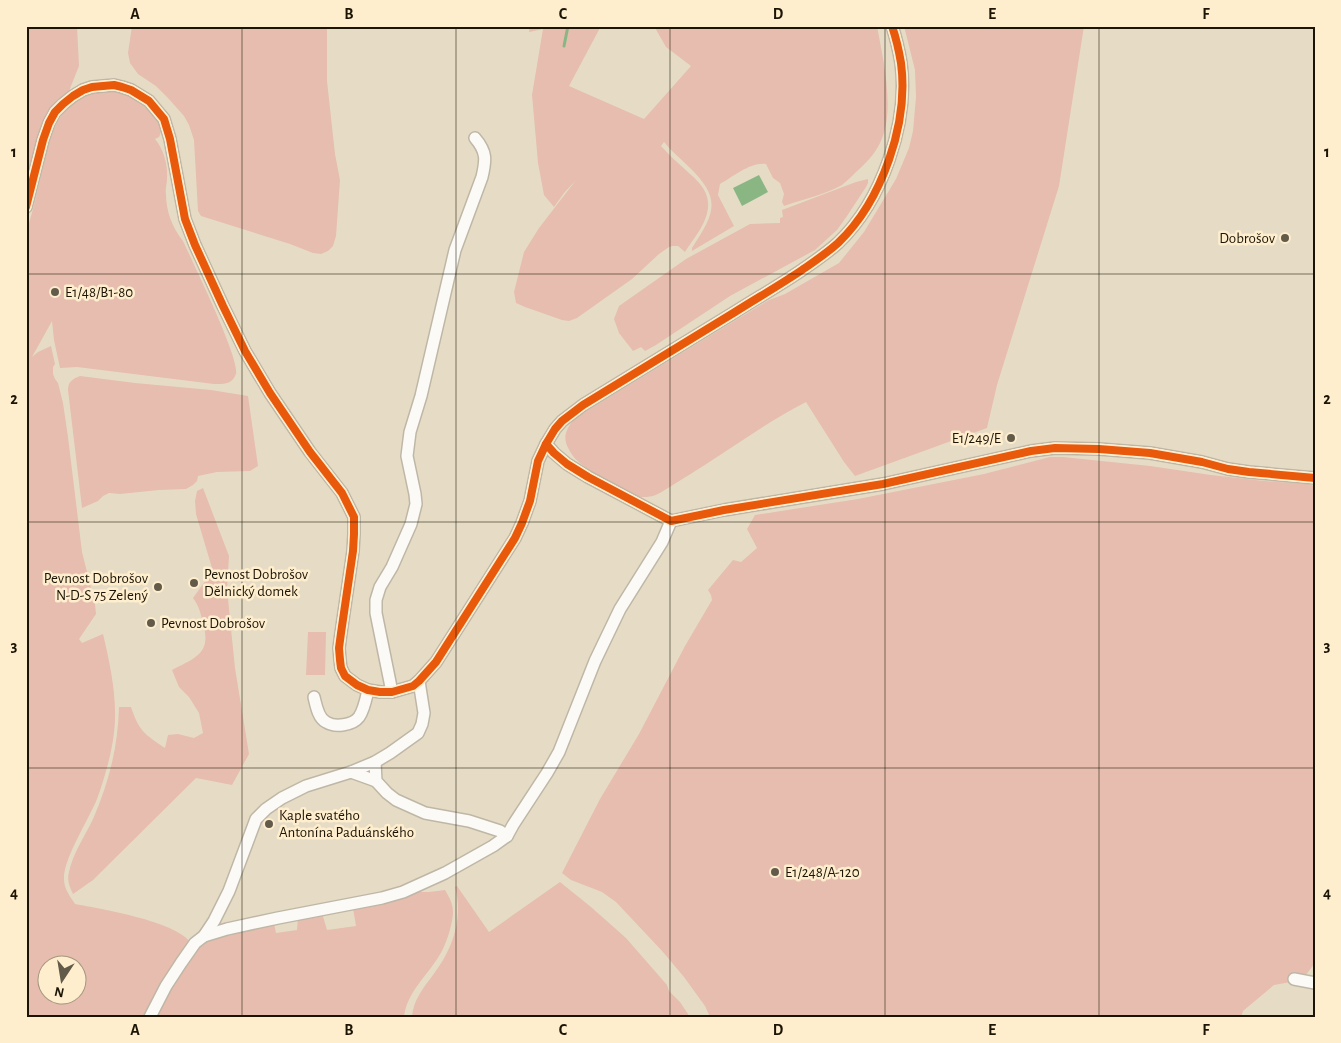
<svg xmlns="http://www.w3.org/2000/svg" width="1341" height="1043" font-family="'Alegreya Sans',sans-serif">
<rect width="100%" height="100%" fill="#e6dcc6"/>
<g fill="#e6bdaf" fill-rule="evenodd">
<path d="M26 26H77L79 66 69 91 58 99 50 108 43 121 37 139 26 181Z"/>
<path d="M132 26H327V81L335 154 340 180 336 236 333 246 328 251 321 254 313 253 290 244 201 216 198 211 194 140 189 125 184 116 168 98 156 86 138 74 130 63 128 53Z"/>
<path d="M530 26H601L569 86 644 119 691 66 666 47 654 26H877C883 59 896 112 880 143 875 154 865 164 856 172 852 176 847 181 842 185 824 195 803 199 784 206L782 202 784 194 780 183 773 178 766 164C750 162 733 177 720 184L718 195 734 226 692 251V248C715 213 722 199 689 167 680 158 671 151 664 142L661 146C667 152 672 158 678 163 697 181 717 192 704 222 699 233 691 242 685 252L678 246H673L669 247 659 254 632 279 577 318 569 321 562 320 525 307 516 303 514 292 524 252 539 228 576 180 564 193 554 207 544 195 538 163 532 95 543 29 529 32Z"/>
<path d="M904 26H1084L1059 186 997 385 987 428 855 476 844 462 806 402C765 423 728 451 689 475 680 480 662 493 653 496 649 497 644 497 641 497 628 495 580 467 573 456 562 440 563 433 575 418L769 300 785 294 839 263 864 232 896 179 909 148 913 131 916 97 915 70Z"/>
<path d="M114 91C119 93 124 94 129 96 139 100 160 118 161 129 161 131 160 136 159 137L155 139C164 150 168 165 167 179 167 184 165 189 166 194 166 211 172 227 183 241 192 261 240 358 236 374 232 385 223 384 214 384L77 367 60 368 54 340 52 321 32 357 38 352 51 346 55 364 53 367V374L55 379 58 383 63 403 68 437 82 552 95 604 96 614 79 639 82 643 103 634C111 668 119 705 113 740 110 759 104 780 97 799 89 819 63 859 64 879 64 889 70 896 75 904 101 909 176 921 191 943L145 1017H26V232C34 210 38 187 44 164 54 122 63 93 114 91ZM48 966H78V996H48Z"/>
<path d="M868 179V183L866 187 847 216 837 230 815 250 730 296 656 345 645 351 641 347 633 351 619 333 614 319 619 306 686 259 750 224 780 223V218L783 217 782 210 856 182Z"/>
<path d="M80 376 135 383 211 390 248 396 258 466 250 471 217 472 198 476 197 481 193 485 186 489 159 490 120 494 109 493 103 496 98 501 82 508 68 390C68 382 72 379 80 376Z"/>
<path d="M1050 457H1063L1150 466 1211 475 1264 481 1307 484 1315 486V963L1302 980 1274 985 1243 1011 1241 1017H710L705 1006 684 977 663 952 616 902 602 892 571 880 562 873 600 799 639 734 685 646 712 600 711 595 708 590 733 560 741 562 757 548 747 529 755 515 858 499 984 474Z"/>
<path d="M203 488 229 556 227 589 235 668 249 754 232 785 196 778 93 880 73 894C69 886 67 880 69 872 73 853 85 836 93 819 109 782 118 747 119 707H131C139 731 144 734 165 748L168 735 178 734 194 738 203 733 199 713 189 697 179 687 172 670C195 658 212 653 203 624 201 614 199 606 193 598L206 580 212 568 196 514 195 501 197 491Z"/>
<path d="M308 632H326L325 675H306Z"/>
<path d="M560 882 591 907 626 938 667 985 669 991 680 1002 690 1017H412C413 1001 423 988 433 975 452 950 464 919 455 887L457 886 489 932Z"/>
<path d="M445 890C449 897 453 903 453 912 453 923 446 946 439 956 427 976 407 992 404 1017H154L185 964 199 947 209 938 274 923 276 933 297 930 298 918 322 913 327 930 356 926 353 908 411 892H429Z"/>
</g>
<path fill="#8ab684" d="M759 175 768 192 742 206 733 188Z"/>
<g fill="none" stroke-linecap="round" stroke-linejoin="round">
<path stroke="#8ab684" stroke-width="3" d="M564 46 568 26"/>
<defs>
<g id="minor">
<path d="M26 207 43 140 49 123 55 112 63 104 73 96 83 90 92 87 114 85 122 87 131 90 149 101 164 119 170 139 185 219 195 245 223 306 245 351 270 393 310 452 342 493 354 517V534L353 551 341 633 339 648 340 660 341 668 345 676 357 685 368 690 380 692H392L413 686 419 681 436 662 515 538 522 523 530 501 538 461 546 444 555 429 562 421 583 405C634 374 684 343 735 312 757 298 780 285 802 270 815 261 827 253 838 243 882 201 909 123 901 63 899 51 896 38 892 26"/>
<path d="M546 444 554 453 567 464 588 477 671 521 724 510 883 484 1031 451 1055 448 1099 449 1150 453 1202 462 1228 469 1249 472 1315 478"/>
<path d="M392 692 376 613V600L380 587 392 567 411 524 416 504 415 494 407 456 410 432 421 396 455 250 482 177C486 160 487 152 475 138"/>
<path d="M314 697C316 705 318 718 326 722 335 728 353 725 359 717 364 710 366 699 368 690"/>
<path d="M375 762 376 781 387 793 396 800 425 813 469 821 500 831 507 836"/>
<path d="M351 772 376 781"/>
<path d="M204 936 227 929 278 918 382 898 403 892 445 873 493 846 507 836 513 825 547 773 559 752 595 661 620 609 662 542 671 521"/>
<path d="M1294 979 1315 983"/>
<path d="M150 1017 166 986 181 963 195 943 204 936 214 921 229 891 256 819 266 809 282 798 306 786 351 772 375 762 390 753 418 733 422 724 424 713 419 681"/>
</g>
</defs>
<use href="#minor" stroke="#bfb7a6" stroke-width="14"/>
<use href="#minor" stroke="#fbfaf6" stroke-width="11"/>
<defs>
<g id="cycleway">
<path d="M26 207 43 140 49 123 55 112 63 104 73 96 83 90 92 87 114 85 122 87 131 90 149 101 164 119 170 139 185 219 195 245 223 306 245 351 270 393 310 452 342 493 354 517V534L353 551 341 633 339 648 340 660 341 668 345 676 357 685 368 690 380 692H392L413 686 419 681 436 662 515 538 522 523 530 501 538 461 546 444 555 429 562 421 583 405C634 374 684 343 735 312 757 298 780 285 802 270 815 261 827 253 838 243 882 201 909 123 901 63 899 51 896 38 892 26"/>
<path d="M546 444 554 453 567 464 588 477 671 521 724 510 883 484 1031 451 1055 448 1099 449 1150 453 1202 462 1228 469 1249 472 1315 478"/>
</g>
</defs>
<use href="#cycleway" stroke="#feeece" stroke-width="11"/>
<use href="#cycleway" stroke="#e8590c" stroke-width="8"/>
</g>
<path fill="none" stroke="#1c1506" stroke-width="1" stroke-opacity="0.55" d="M242 26V1017M456 26V1017M670 26V1017M885 26V1017M1099 26V1017M26 274H1315M26 522H1315M26 768H1315"/>
<g fill="#635b49" stroke="#feeece" stroke-width="2">
<circle cx="1285" cy="238" r="5"/>
<circle cx="55" cy="292" r="5"/>
<circle cx="1011" cy="438" r="5"/>
<circle cx="194" cy="583" r="5"/>
<circle cx="158" cy="587" r="5"/>
<circle cx="151" cy="623" r="5"/>
<circle cx="269" cy="824" r="5"/>
<circle cx="775" cy="872" r="5"/>
</g>
<g text-anchor="middle" stroke-width="5" stroke-linejoin="round" paint-order="stroke">
<g font-size="15" fill="#1c1506" stroke="#feeece" text-anchor="start">
<text x="1275" y="243" text-anchor="end">Dobrošov</text>
<text x="65" y="297">E1/48/B1-80</text>
<text x="1001" y="443" text-anchor="end">E1/249/E</text>
<text x="204" y="579">Pevnost Dobrošov<tspan x="204" dy="17">Dělnický domek</tspan></text>
<text x="148" y="583" text-anchor="end">Pevnost Dobrošov<tspan x="148" dy="17">N-D-S 75 Zelený</tspan></text>
<text x="161" y="628">Pevnost Dobrošov</text>
<text x="279" y="820">Kaple svatého<tspan x="279" dy="17">Antonína Paduánského</tspan></text>
<text x="785" y="877">E1/248/A-120</text>
</g>
</g>
<rect width="1341" height="1043" fill="none" stroke="#feeece" stroke-width="55"/>
<g transform="translate(62 980) rotate(192)"><circle r="24" fill="#feeece" stroke="#a4977e"/>
<path d="M0-4L9 19L0 12L-9 19Z" fill="#635b49"/>
<text y="-8" font-size="14" font-weight="bold" text-anchor="middle" fill="#1c1506">N</text>
</g>
<rect x="28" y="28" width="1286" height="988" fill="none" stroke="#1c1506" stroke-width="2"/>
<g font-size="16" text-anchor="middle" font-weight="bold" fill="#1c1506">
<text x="135" y="19">A</text>
<text x="349" y="19">B</text>
<text x="563" y="19">C</text>
<text x="778" y="19">D</text>
<text x="992" y="19">E</text>
<text x="1206" y="19">F</text>
<text x="14" y="157">1</text>
<text x="1327" y="157">1</text>
<text x="14" y="404">2</text>
<text x="1327" y="404">2</text>
<text x="14" y="651">3</text>
<text x="1327" y="651">3</text>
<text x="14" y="898">4</text>
<text x="1327" y="898">4</text>
<text x="135" y="1035">A</text>
<text x="349" y="1035">B</text>
<text x="563" y="1035">C</text>
<text x="778" y="1035">D</text>
<text x="992" y="1035">E</text>
<text x="1206" y="1035">F</text>
</g>
</svg>
